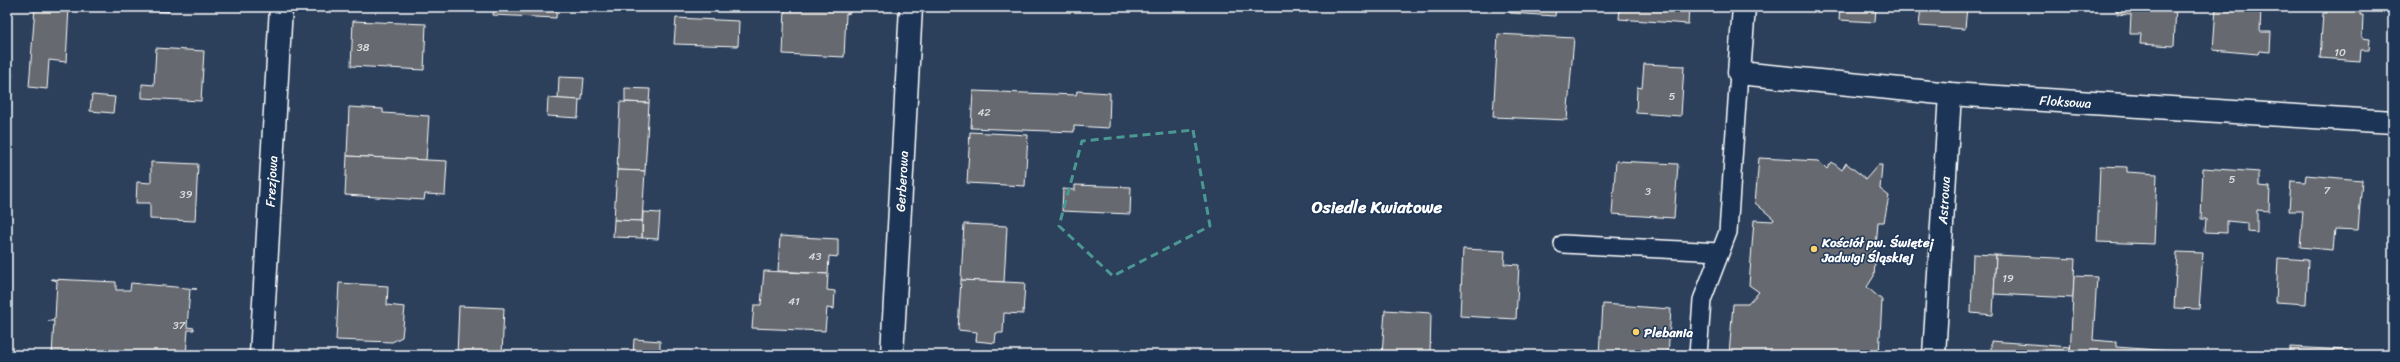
<svg xmlns="http://www.w3.org/2000/svg" width="2400" height="362" font-family="Sriracha,sans-serif">
<rect width="100%" height="100%" fill="#2c405c"/>
<filter id="ink" filterUnits="userSpaceOnUse"><feTurbulence type="fractalNoise" baseFrequency=".025" numOctaves="2"/><feDisplacementMap in="SourceGraphic" scale="8" xChannelSelector="R" yChannelSelector="G"/><feConvolveMatrix kernelMatrix="1 2 1 2 8 2 1 2 1" color-interpolation-filters="sRGB"/></filter>
<g filter="url(#ink)">
<g fill="#666a70" stroke="#fff">
<path d="M35 7H69L66 62 49 60 47 89 29 87Z"/>
<path d="M136 7H169V12L136 10Z"/>
<path d="M494 7H557L556 18 493 15Z"/>
<path d="M797 7H851L850 13 846 14 844 57 783 54 785 8Z"/>
<path d="M1511 7H1556L1555 16 1510 13Z"/>
<path d="M1620 7H1689L1688 24 1619 19Z"/>
<path d="M1840 7H1876L1875 22 1839 20Z"/>
<path d="M1921 7H1967L1965 29 1919 26Z"/>
<path d="M2117 7H2176L2174 46 2140 44 2141 34H2130L2131 15 2117 14Z"/>
<path d="M2216 7H2261L2260 32H2271L2270 52 2259 51 2258 54 2213 50Z"/>
<path d="M2327 7H2361L2360 15H2363L2362 38 2370 39 2369 50H2361L2360 61 2320 58 2323 13H2327Z"/>
<path d="M676 18 739 21 738 46 674 44Z"/>
<path d="M353 21 426 24 424 70 351 66Z"/>
<path d="M1498 34 1574 38 1567 120 1493 117Z"/>
<path d="M156 48 204 51 201 101 142 98V84L154 85Z"/>
<path d="M1644 64 1684 66 1681 116 1636 113 1637 87 1642 88Z"/>
<path d="M7 73H13L11 109H7Z"/>
<path d="M559 77 584 78 582 100 558 99Z"/>
<path d="M625 88 650 89 649 103 625 102Z"/>
<path d="M973 91 1076 95 1077 91 1110 93 1109 128 1074 126V132L971 128Z"/>
<path d="M92 95 115 97 113 113 90 111Z"/>
<path d="M548 98 579 100 578 118 547 116Z"/>
<path d="M620 102 649 103 645 171 617 170Z"/>
<path d="M349 107 383 109V113L429 116 426 160 347 156Z"/>
<path d="M970 132 1028 135 1025 186 967 183Z"/>
<path d="M347 156 447 161 445 195 425 194 424 200 345 195Z"/>
<path d="M1759 158 1819 161 1827 169 1832 162 1842 170 1846 163 1866 179 1878 165H1882L1880 189 1889 196 1884 222H1878L1874 276 1867 287 1882 300 1879 355H1729L1733 304H1748L1759 292 1749 285 1754 220 1773 221 1774 219 1755 203Z"/>
<path d="M1616 161 1678 164 1674 218 1612 214Z"/>
<path d="M151 162 198 164 195 221 150 219V203H136L137 182 151 183Z"/>
<path d="M2100 166 2127 167V172L2157 174 2154 244 2097 242Z"/>
<path d="M2203 168 2259 172V186L2270 187 2269 211 2257 210V233L2248 232V223L2227 221V233L2205 232 2206 219H2201Z"/>
<path d="M617 170 645 171 642 221 614 220Z"/>
<path d="M2306 175 2362 180 2358 230 2335 229 2333 250 2300 247 2303 211H2289L2291 181 2305 182Z"/>
<path d="M1075 185 1131 187 1130 214 1062 211 1063 189 1075 190Z"/>
<path d="M643 212 660 213 658 239 642 238Z"/>
<path d="M614 220 642 221V238L613 237Z"/>
<path d="M964 224 1007 226 1004 282 961 280Z"/>
<path d="M780 236 838 239V257L829 256 828 274 778 271Z"/>
<path d="M1463 249 1505 251 1504 264 1519 265 1516 319 1460 316Z"/>
<path d="M2177 252 2203 253 2199 309 2174 308Z"/>
<path d="M1973 254 1996 255 1993 315 1971 313Z"/>
<path d="M1996 255 2075 259 2073 298 1994 294Z"/>
<path d="M2278 258 2308 260 2306 304 2276 302Z"/>
<path d="M764 271 828 274 827 290 835 291 834 309 827 308 825 331 752 328 754 305H761Z"/>
<path d="M2074 276 2097 277 2093 340 2116 342V347L2171 351V355H2070Z"/>
<path d="M51 279 116 282V290H130L131 283 197 289H190L187 327 194 328V330H188L186 355H52L54 321H48L55 319 57 281Z"/>
<path d="M961 280 1025 283 1023 314 1004 313 1003 333H996L995 343 976 341 977 332 958 330Z"/>
<path d="M339 283 388 286 387 305 405 307 402 337 392 342 336 340Z"/>
<path d="M1603 304 1671 309 1668 355H1600Z"/>
<path d="M459 306 504 308 502 355H457Z"/>
<path d="M1385 310 1431 313 1430 355H1382Z"/>
<path d="M634 339 660 341V355H633Z"/>
<path d="M1991 341 2070 347V355H1991Z"/>
<path d="M2290 347 2347 350V355H2290Z"/>
<path d="M2171 351 2219 355H2171Z"/>
</g>
<g fill="none" stroke-linecap="round" stroke-linejoin="round">
<defs>
<g id="lane">
<path d="M1563 244 1720 252"/>
<path d="M1698 355 1702 300 1728 232 1739 73"/>
</g>
<g id="street">
<path id="s1" d="M1744 7 1739 73 1950 94 2393 122"/>
<path id="s2" d="M261 355 281 7"/>
<path id="s3" d="M892 355 911 7"/>
<path id="s4" d="M1934 355 1950 94"/>
</g>
</defs>
<use href="#lane" stroke="#fff" stroke-width="20"/>
<use href="#street" stroke="#fff" stroke-width="25"/>
<use href="#lane" stroke="#1d3557" stroke-width="17"/>
<use href="#street" stroke="#1d3557" stroke-width="22"/>
</g>
</g>
<path fill="none" stroke="#4b9892" stroke-width="3" stroke-dasharray="8 5" stroke-linejoin="round" d="M1193 130 1210 226 1113 276 1059 226 1082 141Z"/>
<g fill="#ffd166" stroke="#1d3557" stroke-width="1.5">
<circle cx="1814" cy="249" r="4"/>
<circle cx="1636" cy="332" r="4"/>
</g>
<g text-anchor="middle" stroke-width="3" stroke-linejoin="round" paint-order="stroke">
<g font-size="11" fill="#d9dadb">
<text x="363" y="51">38</text>
<text x="2340" y="56">10</text>
<text x="1672" y="100">5</text>
<text x="984" y="116">42</text>
<text x="2232" y="183">5</text>
<text x="2327" y="194">7</text>
<text x="1648" y="195">3</text>
<text x="186" y="198">39</text>
<text x="815" y="260">43</text>
<text x="2008" y="282">19</text>
<text x="794" y="305">41</text>
<text x="179" y="329">37</text>
</g>
<g font-size="13" fill="#fff" stroke="#1d3557">
<text dy="5" stroke="none"><textPath href="#s1" startOffset="394">Floksowa</textPath></text>
<text dy="5" stroke="none"><textPath href="#s2" startOffset="174">Frezjowa</textPath></text>
<text dy="5" stroke="none"><textPath href="#s3" startOffset="174">Gerberowa</textPath></text>
<text dy="5" stroke="none"><textPath href="#s4" startOffset="155">Astrowa</textPath></text>
</g>
<g font-size="13" font-weight="bold" fill="#fff" stroke="#1d3557" text-anchor="start">
<text x="1822" y="247">Kościół pw. Świętej<tspan x="1822" dy="15">Jadwigi Śląskiej</tspan></text>
<text x="1644" y="337">Plebania</text>
</g>
<g font-size="17" font-weight="bold" fill="#fff" stroke="#1d3557">
<text x="1377" y="213">Osiedle Kwiatowe</text>
</g>
</g>
<rect width="2400" height="362" fill="none" stroke="#1d3557" stroke-width="24"/>
<rect x="12" y="12" width="2376" height="338" fill="none" stroke="#fff" stroke-width="1.5" filter="url(#ink)"/>
</svg>
